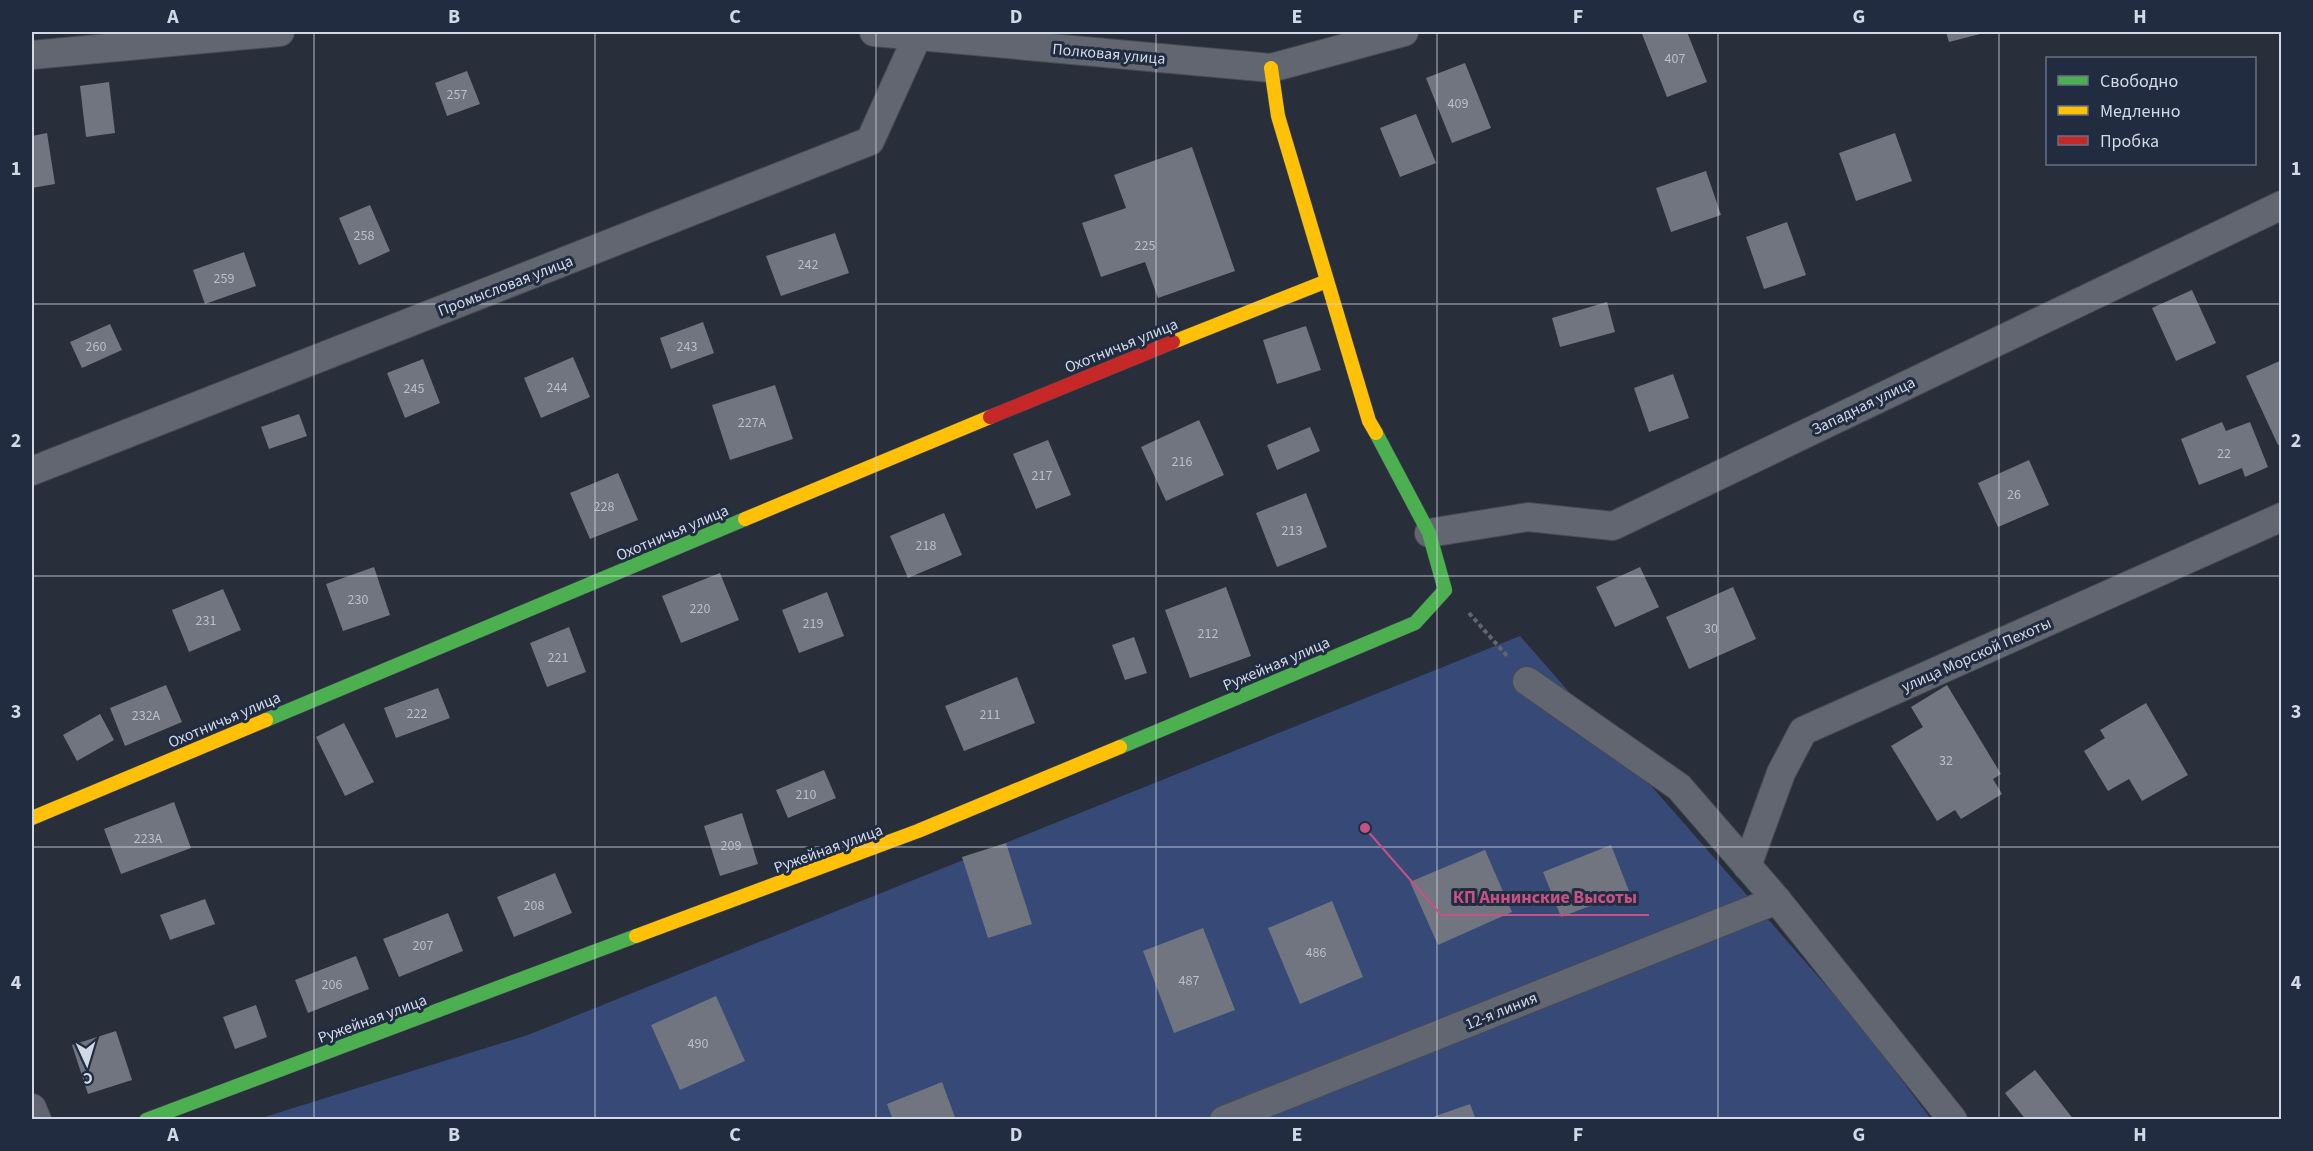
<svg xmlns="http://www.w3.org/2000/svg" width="2313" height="1151" font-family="'Source Sans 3',sans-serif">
<rect width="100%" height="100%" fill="#292f3a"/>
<path fill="#374a77" d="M1520 636 1857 1021 1931 1119 255 1120 528 1035Z"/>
<g fill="#70757f">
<path d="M1649 32H1687L1707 82 1667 97 1642 34Z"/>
<path d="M1946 32H1979L1980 34 1949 42Z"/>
<path d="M1465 63 1491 128 1452 143 1426 78Z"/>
<path d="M467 71 480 104 447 116 435 83Z"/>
<path d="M109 82 115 133 86 137 80 86Z"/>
<path d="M1416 114 1436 163 1400 177 1380 128Z"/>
<path d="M47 133 55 184 32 188V136Z"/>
<path d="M1895 133 1912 181 1856 201 1839 153Z"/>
<path d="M1192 147 1235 271 1158 298 1145 262 1101 277 1082 223 1126 208 1114 175Z"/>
<path d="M1706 171 1721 215 1671 232 1656 188Z"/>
<path d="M370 205 390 251 359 265 339 218Z"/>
<path d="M1787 222 1806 275 1764 289 1746 237Z"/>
<path d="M835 233 849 273 781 296 766 256Z"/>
<path d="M244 252 256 286 205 304 193 270Z"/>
<path d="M2192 290 2216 343 2176 361 2152 308Z"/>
<path d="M1607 302 1615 332 1560 347 1552 318Z"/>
<path d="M703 322 714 353 671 369 660 338Z"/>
<path d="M110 324 122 350 82 368 70 342Z"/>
<path d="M1306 326 1321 370 1277 384 1263 340Z"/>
<path d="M573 357 590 397 541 418 524 378Z"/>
<path d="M423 359 440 403 405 418 387 373Z"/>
<path d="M2282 360V444L2278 445 2246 376Z"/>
<path d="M1673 374 1689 418 1649 432 1634 388Z"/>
<path d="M775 385 793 439 730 460 712 405Z"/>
<path d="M299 414 307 436 269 449 261 427Z"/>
<path d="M1199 420 1224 475 1166 501 1141 447Z"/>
<path d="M2222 422 2226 431 2250 422 2268 467 2245 477 2242 468 2199 485 2181 439Z"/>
<path d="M1310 427 1320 451 1277 470 1267 445Z"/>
<path d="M1048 440 1071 495 1036 509 1013 454Z"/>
<path d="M2029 460 2049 505 1998 527 1978 483Z"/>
<path d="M618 473 638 520 590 539 570 493Z"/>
<path d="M1306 493 1327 547 1277 567 1256 513Z"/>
<path d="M944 513 962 555 908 578 890 536Z"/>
<path d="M374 567 390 615 343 631 326 584Z"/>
<path d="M1640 567 1659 607 1615 627 1596 587Z"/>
<path d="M720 573 739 620 681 643 662 596Z"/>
<path d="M1226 587 1251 656 1190 678 1165 610Z"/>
<path d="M1733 587 1756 639 1689 669 1666 617Z"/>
<path d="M223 589 241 630 189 652 172 610Z"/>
<path d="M827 592 844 636 799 653 782 610Z"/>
<path d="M569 627 586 672 547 687 530 643Z"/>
<path d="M1134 637 1147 673 1125 680 1112 645Z"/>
<path d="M1017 677 1035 723 964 751 945 706Z"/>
<path d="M166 685 182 722 125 746 110 708Z"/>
<path d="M1947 685 2001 774 1993 779 2002 794 1961 819 1955 810 1937 821 1891 746 1923 727 1911 707Z"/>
<path d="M438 688 450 718 396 738 384 708Z"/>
<path d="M2146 703 2188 775 2142 801 2129 779 2108 791 2084 751 2105 738 2100 730Z"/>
<path d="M100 714 114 740 77 761 63 735Z"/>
<path d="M344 723 374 782 345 796 316 737Z"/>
<path d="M824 770 836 798 788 818 776 790Z"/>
<path d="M174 802 191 848 121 874 104 829Z"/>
<path d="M742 813 758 864 720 876 704 826Z"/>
<path d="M1006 843 1032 924 988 938 962 857Z"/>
<path d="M1611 845 1629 891 1561 917 1543 872Z"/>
<path d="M1485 850 1512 912 1438 945 1410 882Z"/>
<path d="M555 873 572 913 514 937 497 897Z"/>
<path d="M205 899 215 924 170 940 160 915Z"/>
<path d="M1332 901 1363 977 1300 1004 1268 928Z"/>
<path d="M448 913 463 951 399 977 383 939Z"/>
<path d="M1203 928 1235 1010 1174 1033 1143 951Z"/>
<path d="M356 956 369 989 308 1013 295 980Z"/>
<path d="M716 996 745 1061 680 1090 651 1025Z"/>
<path d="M256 1005 267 1037 235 1049 223 1017Z"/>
<path d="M116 1031 132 1080 88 1094 72 1045Z"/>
<path d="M2035 1070 2074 1120H2026L2005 1093Z"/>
<path d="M942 1082 956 1120H893L887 1104Z"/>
<path d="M1470 1104 1476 1120H1427V1119Z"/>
</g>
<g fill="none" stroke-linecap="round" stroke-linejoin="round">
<defs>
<g id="street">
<path d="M874 32 1271 68 1404 32"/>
<path d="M32 55 280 32"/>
<path d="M32 471 870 141 918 35"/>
<path d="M1429 533 1528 517 1613 526 2282 205"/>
<path d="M1527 681 1679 787 1777 900 1953 1120"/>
<path d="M1747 866 1781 773 1803 731 2282 517"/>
<path d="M32 1108 37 1120"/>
<path d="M1224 1120 1777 900"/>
</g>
<g id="fast">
<path d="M266 720 745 519"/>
<path d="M1120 747 1415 623 1445 590 1429 533 1376 433"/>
<path d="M146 1120 636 936"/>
</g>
<g id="slow">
<path d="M1271 68 1278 116 1369 421 1376 433"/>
<path d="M1173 342 1327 281"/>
<path d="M745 519 990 417"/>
<path d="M32 818 266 720"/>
<path d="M636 936 918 831 1120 747"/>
</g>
<path id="jam" d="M990 417 1173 342"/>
</defs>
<use href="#street" stroke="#464b54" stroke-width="30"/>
<use href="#fast" stroke="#464b54" stroke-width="15"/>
<use href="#slow" stroke="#464b54" stroke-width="15"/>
<use href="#jam" stroke="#464b54" stroke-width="15"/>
<path stroke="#61656e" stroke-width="4" stroke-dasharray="4.5 3" stroke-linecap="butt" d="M1469 613 1508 657"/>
<use href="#street" stroke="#616670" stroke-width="28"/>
<use href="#fast" stroke="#4caf50" stroke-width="14"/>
<use href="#slow" stroke="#ffc107" stroke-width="14"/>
<use href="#jam" stroke="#c62828" stroke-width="14"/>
</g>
<path fill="none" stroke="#d1d8e6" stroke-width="1.5" stroke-opacity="0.55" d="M314 32V1120M595 32V1120M876 32V1120M1156 32V1120M1437 32V1120M1718 32V1120M1999 32V1120M32 304H2282M32 576H2282M32 847H2282"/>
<g text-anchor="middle" stroke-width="6" stroke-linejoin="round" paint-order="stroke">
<g font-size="14" fill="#b9bfcc">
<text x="1675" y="63">407</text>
<text x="457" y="99">257</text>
<text x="1458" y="108">409</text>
<text x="364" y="240">258</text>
<text x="1145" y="250">225</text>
<text x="808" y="269">242</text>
<text x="224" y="283">259</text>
<text x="96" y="351">260</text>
<text x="687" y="351">243</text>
<text x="557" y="392">244</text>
<text x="414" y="393">245</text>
<text x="752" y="427">227А</text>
<text x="2224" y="458">22</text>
<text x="1182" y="466">216</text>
<text x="1042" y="480">217</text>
<text x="2014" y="499">26</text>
<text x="604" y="511">228</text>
<text x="1292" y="535">213</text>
<text x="926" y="550">218</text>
<text x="358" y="604">230</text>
<text x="700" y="613">220</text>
<text x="206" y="625">231</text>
<text x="813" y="628">219</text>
<text x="1711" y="633">30</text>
<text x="1208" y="638">212</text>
<text x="558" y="662">221</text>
<text x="417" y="718">222</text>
<text x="990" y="719">211</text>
<text x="146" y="720">232А</text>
<text x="1946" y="765">32</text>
<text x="806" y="799">210</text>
<text x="148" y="843">223А</text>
<text x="731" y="850">209</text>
<text x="534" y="910">208</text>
<text x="423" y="950">207</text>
<text x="1316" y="957">486</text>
<text x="1189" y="985">487</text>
<text x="332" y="989">206</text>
<text x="698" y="1048">490</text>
</g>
<g font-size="16" fill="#d1d8e6" stroke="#222c41">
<text transform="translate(1109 53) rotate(5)" y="6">Полковая улица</text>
<text transform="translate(505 285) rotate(-21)" y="6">Промысловая улица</text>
<text transform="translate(1121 345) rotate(-22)" y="6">Охотничья улица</text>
<text transform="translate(1863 405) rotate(-26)" y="6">Западная улица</text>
<text transform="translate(672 532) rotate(-23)" y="6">Охотничья улица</text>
<text transform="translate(1976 654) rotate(-24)" y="6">улица Морской Пехоты</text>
<text transform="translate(1276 663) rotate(-23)" y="6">Ружейная улица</text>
<text transform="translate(224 719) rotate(-23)" y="6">Охотничья улица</text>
<text transform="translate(828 848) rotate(-20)" y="6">Ружейная улица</text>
<text transform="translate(1501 1010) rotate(-22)" y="6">12-я линия</text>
<text transform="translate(372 1018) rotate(-20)" y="6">Ружейная улица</text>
</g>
</g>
<path fill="none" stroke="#c65285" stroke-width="2" d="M1365 828L1441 915H1649"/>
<circle fill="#c65285" stroke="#222c41" stroke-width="2" cx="1365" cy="828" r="6"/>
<g font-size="18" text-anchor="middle" font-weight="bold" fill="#c65285" stroke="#222c41" stroke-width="6" stroke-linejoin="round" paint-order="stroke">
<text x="1545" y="903">КП Аннинские Высоты</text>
</g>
<rect width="2313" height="1151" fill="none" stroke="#222c41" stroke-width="66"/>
<rect x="2046" y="57" width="210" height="108" fill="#222c41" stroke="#687183" stroke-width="1.5"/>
<rect x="2058" y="76" width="30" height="9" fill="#4caf50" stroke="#687183" stroke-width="1.5"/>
<text x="2100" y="87" font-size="18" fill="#d1d8e6">Свободно</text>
<rect x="2058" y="106" width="30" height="9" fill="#ffc107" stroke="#687183" stroke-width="1.5"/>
<text x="2100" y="117" font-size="18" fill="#d1d8e6">Медленно</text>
<rect x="2058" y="136" width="30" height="9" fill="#c62828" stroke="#687183" stroke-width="1.5"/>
<text x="2100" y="147" font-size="18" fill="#d1d8e6">Пробка</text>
<g transform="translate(87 1064) rotate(176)" stroke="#222c41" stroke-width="4.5" paint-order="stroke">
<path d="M0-4.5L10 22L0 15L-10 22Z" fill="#d1d8e6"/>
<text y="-9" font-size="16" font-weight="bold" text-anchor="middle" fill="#d1d8e6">С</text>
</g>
<rect x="33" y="33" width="2247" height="1085" fill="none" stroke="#d1d8e6" stroke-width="2"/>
<g font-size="20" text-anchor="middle" font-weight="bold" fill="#d1d8e6">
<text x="173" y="23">A</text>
<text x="454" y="23">B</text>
<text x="735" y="23">C</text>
<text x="1016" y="23">D</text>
<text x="1297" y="23">E</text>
<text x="1578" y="23">F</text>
<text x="1859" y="23">G</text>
<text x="2140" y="23">H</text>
<text x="16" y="175">1</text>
<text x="2296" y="175">1</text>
<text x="16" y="447">2</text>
<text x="2296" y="447">2</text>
<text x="16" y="718">3</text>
<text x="2296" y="718">3</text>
<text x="16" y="989">4</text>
<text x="2296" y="989">4</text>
<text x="173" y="1141">A</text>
<text x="454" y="1141">B</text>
<text x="735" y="1141">C</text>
<text x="1016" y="1141">D</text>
<text x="1297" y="1141">E</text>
<text x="1578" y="1141">F</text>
<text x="1859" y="1141">G</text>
<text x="2140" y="1141">H</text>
</g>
</svg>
